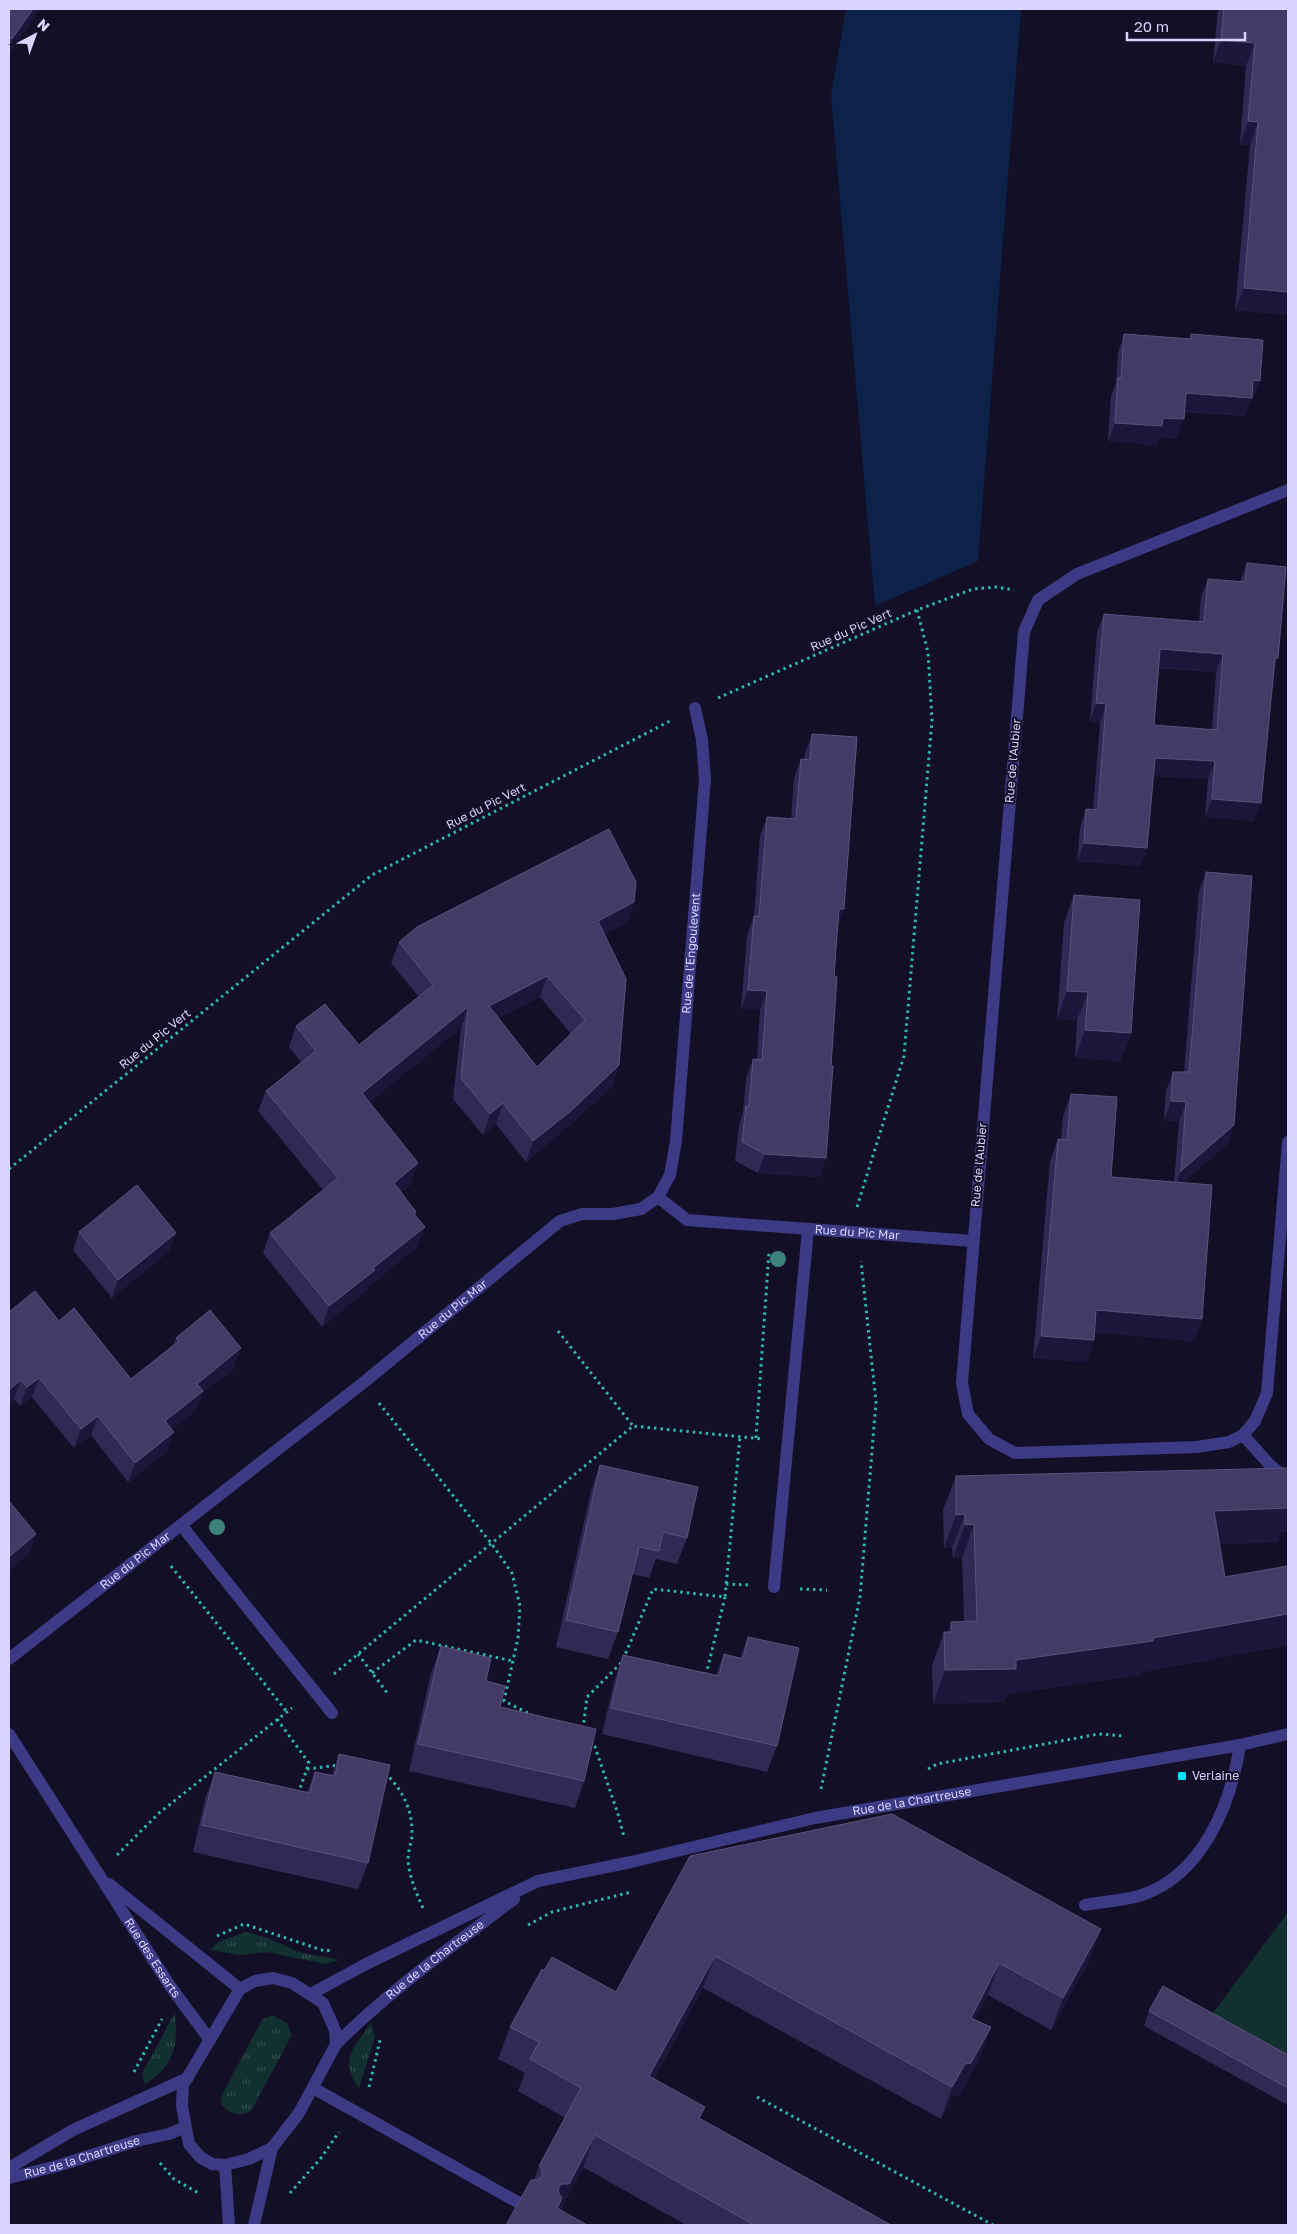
<svg xmlns="http://www.w3.org/2000/svg" width="1297" height="2234" font-family="'Golos Text',sans-serif">
<defs>
<pattern id="grass-tufts" width="24" height="20" patternUnits="userSpaceOnUse" patternTransform="scale(1.25)"><rect width="24" height="20" fill="#12302f"/><path d="M3 7l-1-3M5 7V3M7 7l1-3M15 17l-1-3M17 17v-4M19 17l1-3" fill="none" stroke="#344d4e"/></pattern>
</defs>
<rect width="100%" height="100%" fill="#130f26"/>
<g fill="url(#grass-tufts)">
<path d="M246 1932 268 1938 298 1952 340 1960 325 1964 267 1952 239 1955 210 1950 218 1942Z"/>
<path d="M175 2012C178 2046 175 2065 145 2084L142 2074Z"/>
<path d="M272 2015 287 2023 292 2035 251 2111C238 2118 230 2114 221 2104L222 2095 262 2020Z"/>
<path d="M371 2023 375 2037 359 2088C338 2061 355 2046 371 2023Z"/>
</g>
<path fill="#12302f" d="M1288 1912V2071L1204 2025Z"/>
<path fill="#0c2248" d="M846 9H1021L978 561 875 606 831 95Z"/>
<g fill="none" stroke-linecap="round" stroke-linejoin="round">
<g stroke="#2fb8b0" stroke-width="3" stroke-dasharray="2.5 4" stroke-linecap="butt">
<path d="M718 698 917 610 973 589 996 587 1014 590"/>
<path d="M9 1169 372 875 670 721"/>
<path d="M857 1207 904 1056 932 720 928 652 917 610"/>
<path d="M558 1331 633 1426"/>
<path d="M379 1403 491 1543 512 1573 520 1606 518 1638 504 1701 532 1715"/>
<path d="M756 1438 769 1252"/>
<path d="M171 1566 287 1712"/>
<path d="M726 1584 749 1585"/>
<path d="M800 1589 827 1590"/>
<path d="M358 1654 388 1694"/>
<path d="M372 1673 416 1640 513 1661"/>
<path d="M334 1674 633 1426 763 1439"/>
<path d="M706 1675 725 1597"/>
<path d="M277 1719 309 1763 298 1794"/>
<path d="M583 1729 587 1697 622 1662 653 1589 725 1597 740 1436"/>
<path d="M588 1744 595 1747 618 1814 624 1837"/>
<path d="M307 1769 339 1765"/>
<path d="M928 1769 937 1764 1099 1734 1123 1736"/>
<path d="M385 1773C403 1790 413 1811 412 1836 411 1844 408 1852 408 1859 409 1877 416 1892 423 1908"/>
<path d="M821 1789 860 1597 876 1402 861 1261"/>
<path d="M117 1855 159 1813 292 1708"/>
<path d="M528 1925 552 1912 631 1892"/>
<path d="M217 1936 244 1924 325 1951 332 1950"/>
<path d="M134 2072 162 2019"/>
<path d="M369 2087 380 2040"/>
<path d="M757 2097 993 2225"/>
<path d="M160 2163 174 2179 200 2194"/>
<path d="M290 2193 321 2158 339 2132"/>
</g>
<g stroke="#3d3a85" stroke-width="12">
<path d="M1243 1435 1269 1464 1288 1480"/>
<path d="M1085 1905C1103 1901 1124 1901 1142 1895 1203 1874 1231 1804 1240 1745"/>
<path d="M313 2088 523 2205"/>
</g>
<g stroke="#3d3a85" stroke-width="12">
<path d="M1288 490 1077 574 1038 600 1024 632 962 1383 968 1414 989 1439 1015 1453 1197 1447 1229 1442 1243 1435 1255 1421 1267 1393 1288 1142"/>
<path id="s1" d="M658 1197 670 1175 676 1141 705 779 702 740 695 708"/>
<path d="M181 1525 332 1713"/>
<path d="M774 1587 808 1230"/>
<path id="s2" d="M9 1659 363 1383 560 1221 582 1214H613L641 1209 658 1197 687 1220 973 1241"/>
<path id="s3" d="M9 1734 170 1986 210 2040"/>
<path d="M109 1884 240 1989"/>
<path d="M273 1978 292 1983 323 2003 335 2030 336 2044 299 2113 272 2148 249 2159 225 2165 212 2164 200 2157 189 2144 182 2106 183 2085 240 1989 255 1981Z"/>
<path id="s4" d="M311 1994 366 1964 538 1881 631 1862 815 1818 1240 1745 1288 1734"/>
<path id="s5" d="M336 2044C390 1990 454 1945 514 1899"/>
<path d="M225 2165 229 2225"/>
<path d="M9 2168 73 2130 188 2078"/>
<path id="s6" d="M9 2178 57 2166 136 2141 169 2134 185 2127"/>
<path d="M254 2225 272 2148"/>
</g>
</g>
<g fill="#3d827b">
<circle cx="778" cy="1259" r="8"/>
<circle cx="217" cy="1527" r="8"/>
</g>
<g fill="#312854" fill-rule="evenodd">
<path d="M9 9H40L9 53Z"/>
<path d="M1218 9H1288V315L1235 310 1250 145 1240 144 1246 66 1213 62Z"/>
<path d="M1124 334 1189 339 1191 334 1253 399H1251L1245 416 1185 412 1177 438 1159 437 1156 445 1108 441 1111 396 1116 383 1118 353Z"/>
<path d="M1247 563 1278 658 1274 669 1254 821 1205 817 1208 779 1153 776 1141 866 1077 861 1080 828 1086 809 1093 810 1100 723 1090 722 1097 632 1104 614 1199 622 1201 597 1208 579 1240 582ZM1159 668 1216 672 1212 730 1154 725Z"/>
<path d="M812 734 844 909 837 928 834 976 831 1066 826 1158 819 1177 758 1173 735 1161 739 1125 743 1112 746 1079 753 1059 757 1060 760 1010 741 1009 747 936 754 916 760 836 767 817 791 819 794 778 801 759H804L805 753Z"/>
<path d="M1206 872 1234 1125 1227 1144 1182 1183 1202 1319 1194 1341 1094 1332V1340L1086 1362 1033 1358 1050 1161 1058 1139 1061 1140 1063 1116 1071 1094 1111 1177 1174 1182 1179 1122 1164 1120 1166 1091 1173 1072H1184L1199 891Z"/>
<path d="M1074 895 1131 1033 1120 1061 1075 1058 1077 1020 1057 1019 1064 923Z"/>
<path d="M634 902 627 923 604 934 619 1065 612 1086 564 1130 526 1162 496 1124 483 1135 453 1099 461 1028 369 1102 411 1184 401 1192 416 1212 415 1215 417 1247 369 1286 367 1290 322 1327 263 1253 270 1233 323 1190 258 1111 266 1091 301 1062 289 1047 296 1026 359 1045 419 997 391 963 399 942ZM540 997 571 1034 537 1067 498 1018Z"/>
<path d="M79 1232 176 1233 169 1251 112 1298 73 1250Z"/>
<path d="M9 1312 59 1321 131 1379 173 1346 176 1338 234 1368 202 1393 196 1410 172 1429 167 1451 128 1482 91 1435 74 1448 32 1397 20 1406 14 1399 9 1403Z"/>
<path d="M600 1465 687 1538 677 1564 656 1559 649 1578 632 1574 618 1632 608 1659 556 1647 591 1491Z"/>
<path d="M956 1476 1287 1531 1280 1532 1277 1542 1219 1544 1225 1577 1288 1566V1645L1142 1672 1141 1675 1007 1694 1004 1702 933 1704 932 1666 944 1632H948L951 1622 964 1621 962 1558H953L952 1548H944L943 1510Z"/>
<path d="M748 1637 777 1746 767 1772 602 1734 614 1682 623 1655 716 1675 724 1654 740 1658Z"/>
<path d="M441 1646 486 1681 500 1707 584 1781 575 1808 409 1771 431 1673Z"/>
<path d="M339 1754 368 1863 358 1889 193 1852 205 1799 215 1772 307 1792 315 1772 332 1775Z"/>
<path d="M690 1856 1101 1929 1089 1961 1051 2030 988 1995 975 2020 991 2027 979 2059 960 2095 953 2096 941 2119 703 1988 654 2078 701 2119 891 2225H686L583 2167 560 2210 506 2225 534 2180 539 2166 565 2118 518 2091 525 2073 498 2059 510 2027 544 1971 616 1992Z"/>
<path d="M1149 2011 1288 2055V2105L1144 2026Z"/>
</g>
<g fill="#1d163a">
<path d="M33 9H40L9 53V47L12 39Z"/>
<path d="M1221 40 1255 43 1246 66 1213 62Z"/>
<path d="M1248 121 1258 122 1250 145 1240 144Z"/>
<path d="M1244 288 1288 292V315L1235 310Z"/>
<path d="M1253 380 1260 381 1253 399H1251L1245 416 1180 411 1186 393Z"/>
<path d="M1163 418 1184 419 1177 438 1159 437 1156 445 1108 441 1115 423Z"/>
<path d="M1160 649 1223 654 1216 672 1154 667Z"/>
<path d="M1275 658H1278L1272 676Z"/>
<path d="M1096 703 1106 704 1100 723 1090 722Z"/>
<path d="M1155 758 1215 761 1208 779 1148 776Z"/>
<path d="M1212 799 1261 803 1254 821 1205 817Z"/>
<path d="M1084 843 1147 848 1141 866 1077 861Z"/>
<path d="M634 902 627 923 590 941 598 921Z"/>
<path d="M839 909H844L837 929Z"/>
<path d="M547 976 540 997 481 1027 489 1006Z"/>
<path d="M748 990 767 991 760 1010 741 1009Z"/>
<path d="M1067 991 1088 992 1077 1020 1057 1019Z"/>
<path d="M468 1007 461 1028 355 1114 362 1093Z"/>
<path d="M1085 1030 1131 1033 1120 1061 1075 1058Z"/>
<path d="M619 1065 612 1086 564 1130 526 1162 533 1141Z"/>
<path d="M1171 1101 1186 1102 1179 1122 1164 1120Z"/>
<path d="M503 1103 496 1124 483 1135 490 1114Z"/>
<path d="M1234 1125 1227 1144 1174 1190 1181 1171Z"/>
<path d="M765 1154 826 1158 819 1177 758 1173Z"/>
<path d="M418 1163 411 1184 386 1204 394 1183Z"/>
<path d="M425 1227 417 1247 369 1286 367 1290 322 1327 329 1306 373 1268Z"/>
<path d="M176 1233 169 1251 112 1298 118 1280Z"/>
<path d="M1096 1310 1202 1319 1194 1341 1088 1332Z"/>
<path d="M1041 1336 1094 1340 1086 1362 1033 1358Z"/>
<path d="M241 1348 234 1368 202 1393 196 1410 158 1440 165 1421 197 1384Z"/>
<path d="M39 1378 32 1397 20 1406 27 1387Z"/>
<path d="M21 1380 14 1399 9 1403V1390Z"/>
<path d="M98 1416 91 1435 74 1448 81 1429Z"/>
<path d="M174 1432 167 1451 128 1482 135 1463Z"/>
<path d="M1288 1501V1528L1287 1531 1280 1532 1277 1542 1201 1545 1214 1511Z"/>
<path d="M965 1514 952 1548H944L956 1515Z"/>
<path d="M974 1524 962 1558H953L965 1525Z"/>
<path d="M36 1534 29 1554 9 1571V1557Z"/>
<path d="M1288 1614V1645L1142 1672 1141 1675 1007 1694 1004 1702 933 1704 945 1670 1016 1660 1153 1638Z"/>
<path d="M1101 1929 1089 1961 1051 2030 1063 1998Z"/>
<path d="M715 1956 703 1988 637 2108 649 2076Z"/>
<path d="M999 1963 988 1995 960 2050 971 2018Z"/>
<path d="M991 2027 979 2059 960 2095 953 2096 941 2119 952 2087 965 2064Z"/>
<path d="M595 2135 583 2167 552 2225 559 2187Z"/>
</g>
<g fill="#433a66" stroke="#5a527e" fill-rule="evenodd">
<path d="M9 9H33L12 39 9 37Z"/>
<path d="M1224 9H1288V292L1244 288 1258 122 1248 121 1255 43 1221 40Z"/>
<path d="M1124 334 1191 339V334L1263 340 1260 381 1253 380 1252 398 1186 393 1184 419 1163 418 1162 426 1115 423 1118 378H1121Z"/>
<path d="M1247 563 1286 567 1278 658H1275L1261 803 1212 799 1215 761 1155 758 1147 848 1084 843 1086 809 1098 810 1106 704 1096 703 1104 614 1204 622 1208 579 1245 582ZM1160 649 1223 654 1217 730 1154 725Z"/>
<path d="M812 734 857 737 844 909H839L834 976 837 977 831 1066H833L826 1158 765 1154 742 1142 746 1106H749L753 1059 762 1060 767 991 748 990 754 916 759 917 767 817 796 819 801 759 810 760Z"/>
<path d="M609 829 636 882 634 902 598 921 626 979 619 1065 572 1110 533 1141 503 1103 490 1114 461 1078 468 1007 362 1093 418 1163 394 1183 416 1212 414 1214 425 1227 373 1268 375 1270 329 1306 270 1233 338 1178 266 1091 316 1051 296 1026 325 1004 359 1045 433 985 399 942 417 927ZM547 976 585 1020 537 1067 489 1006Z"/>
<path d="M1206 872 1252 876 1234 1125 1181 1171 1186 1102 1171 1101 1173 1072H1189Z"/>
<path d="M1074 895 1140 900 1131 1033 1085 1030 1088 992 1067 991Z"/>
<path d="M1071 1094 1117 1097 1111 1177 1212 1185 1202 1319 1096 1310 1094 1340 1041 1336 1058 1139 1067 1140Z"/>
<path d="M137 1185 176 1233 118 1280 79 1232Z"/>
<path d="M35 1291 59 1321 74 1308 131 1379 179 1341 176 1338 210 1310 241 1348 197 1384 203 1391 165 1421 174 1432 135 1463 98 1416 81 1429 39 1378 27 1387 21 1380 9 1390V1312Z"/>
<path d="M600 1465 698 1487 687 1538 663 1532 659 1551 639 1547 618 1632 566 1620Z"/>
<path d="M1288 1468V1508L1214 1511 1225 1577 1288 1566V1614L1153 1638V1641L1016 1660V1669L945 1670 944 1632H952L951 1622 977 1621 974 1524 965 1525V1514L956 1515V1476Z"/>
<path d="M9 1501 36 1534 9 1557Z"/>
<path d="M748 1637 799 1648 777 1746 611 1708 623 1655 719 1676 724 1654 743 1659Z"/>
<path d="M441 1646 491 1658 486 1681 505 1686 500 1707 596 1729 584 1781 418 1744Z"/>
<path d="M339 1754 390 1765 368 1863 202 1825 215 1772 310 1793 315 1772 335 1776Z"/>
<path d="M892 1814 1101 1929 1063 1998 999 1963 971 2018 991 2027 971 2063 965 2064 952 2087 715 1956 649 2076 705 2107 699 2118 891 2225H754L595 2135 569 2184H562L559 2187 558 2192 562 2198 557 2208 587 2225H506L531 2180H538L542 2176V2169L539 2166 581 2088 530 2059 539 2042 510 2027 542 1969 544 1971 552 1957 616 1992 690 1856Z"/>
<path d="M1163 1986 1288 2055V2088L1149 2011Z"/>
</g>
<rect fill="#00e5ff" stroke="#130f26" stroke-width="2" x="1177" y="1771" width="10" height="10" rx="2.5"/>
<g text-anchor="middle" stroke-width="4" stroke-linejoin="round" paint-order="stroke">
<g font-size="12" fill="#d9d4ff" stroke="#130f26">
<text transform="translate(851 630) rotate(-24)" y="4">Rue du Pic Vert</text>
<text transform="translate(1013 761) rotate(-85)" y="4">Rue de l'Aubier</text>
<text transform="translate(486 806) rotate(-27)" y="4">Rue du Pic Vert</text>
<text dy="4" stroke="none"><textPath href="#s1" startOffset="248">Rue de l'Engoulevent</textPath></text>
<text transform="translate(155 1039) rotate(-39)" y="4">Rue du Pic Vert</text>
<text transform="translate(979 1165) rotate(-85)" y="4">Rue de l'Aubier</text>
<text dy="4" stroke="none"><textPath href="#s2" startOffset="1015">Rue du Pic Mar</textPath></text>
<text dy="4" stroke="none"><textPath href="#s2" startOffset="565">Rue du Pic Mar</textPath></text>
<text dy="4" stroke="none"><textPath href="#s2" startOffset="160">Rue du Pic Mar</textPath></text>
<text dy="4" stroke="none"><textPath href="#s4" startOffset="636">Rue de la Chartreuse</textPath></text>
<text dy="4" stroke="none"><textPath href="#s3" startOffset="266">Rue des Essarts</textPath></text>
<text dy="4" stroke="none"><textPath href="#s5" startOffset="130">Rue de la Chartreuse</textPath></text>
<text dy="4" stroke="none"><textPath href="#s6" startOffset="76">Rue de la Chartreuse</textPath></text>
</g>
<g font-size="12" fill="#d9d4ff" stroke="#130f26" text-anchor="start">
<text x="1192" y="1780">Verlaine</text>
</g>
</g>
<rect width="1297" height="2234" fill="none" stroke="#d9d4ff" stroke-width="20"/>
<g transform="translate(35 35) rotate(41)" stroke="#130f26" stroke-width="4" paint-order="stroke">
<path d="M0-4L9 19L0 12L-9 19Z" fill="#d9d4ff"/>
<text y="-8" font-size="14" font-weight="bold" text-anchor="middle" fill="#d9d4ff">N</text>
</g>
<path d="M1127 32v8h118v-8" fill="none" stroke="#d9d4ff" stroke-width="2.5"/>
<text x="1134" y="32" font-size="15" fill="#d9d4ff" stroke="#130f26" stroke-width="4" paint-order="stroke">20 m</text>
</svg>
